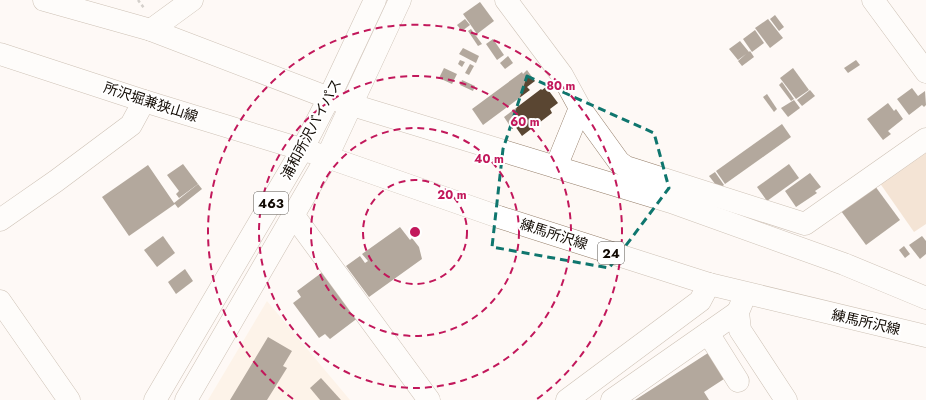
<svg xmlns="http://www.w3.org/2000/svg" width="926" height="400" font-family="Jost,'Noto Sans JP',sans-serif">
<rect width="100%" height="100%" fill="#fef9f5"/>
<path fill="#fdebd9" d="M267 301 350 400H208Z"/>
<path fill="#e9caad" d="M926 145V224L914 232 877 179Z"/>
<g fill="#5a4632">
<path d="M480 2 494 21 477 34 463 14Z"/>
<path d="M775 15 784 27 779 31 770 19Z"/>
<path d="M465 19 470 25 462 31 457 25Z"/>
<path d="M768 19 783 38 770 48 755 28Z"/>
<path d="M471 29 482 44 478 46 468 31Z"/>
<path d="M755 30 764 43 752 52 743 39Z"/>
<path d="M493 39 504 55 497 60 486 44Z"/>
<path d="M740 41 749 52 750 51 754 57 742 66 738 61 746 54 738 60 729 49Z"/>
<path d="M463 48 479 56 476 63 459 54Z"/>
<path d="M508 56 513 63 505 69 500 63Z"/>
<path d="M460 60 465 62 462 67 458 64Z"/>
<path d="M856 60 860 65 848 73 844 68Z"/>
<path d="M470 64 474 66 469 75 465 73Z"/>
<path d="M444 68 457 74 452 84 439 78Z"/>
<path d="M793 68 809 90 796 99 780 78Z"/>
<path d="M527 70 535 81 527 87 530 90 483 125 472 109 522 72 523 74Z"/>
<path d="M462 80 475 86 473 91 460 85Z"/>
<path d="M782 82 794 99 791 101 779 85Z"/>
<path d="M546 87 558 103 550 109 552 113 522 136 515 126 512 129 504 117 541 89 542 90Z"/>
<path d="M912 88 918 96 925 91 926 105 924 107 922 105 909 115 897 99Z"/>
<path d="M810 90 815 96 802 106 797 100Z"/>
<path d="M767 94 777 109 774 112 763 97Z"/>
<path d="M794 100 800 108 788 117 781 108Z"/>
<path d="M888 103 894 111 896 109 903 119 888 131 891 134 883 140 867 119Z"/>
<path d="M782 124 791 137 725 184 716 171Z"/>
<path d="M183 164 198 184 179 198 176 194 179 191 167 175Z"/>
<path d="M789 164 799 178 767 201 757 187Z"/>
<path d="M148 165 174 203 198 184 202 189 178 208 175 204 129 236 102 197Z"/>
<path d="M715 172 724 185 719 189 709 176Z"/>
<path d="M810 173 821 187 815 191 817 193 796 207 785 191Z"/>
<path d="M875 186 900 220 866 245 841 211Z"/>
<path d="M400 227 410 240 412 238 419 247 422 259 369 297 346 266 360 256 365 263 368 261 362 254Z"/>
<path d="M163 236 175 253 157 267 144 250Z"/>
<path d="M922 236 926 241V254L920 259 909 245Z"/>
<path d="M904 246 910 254 905 258 899 250Z"/>
<path d="M328 268 363 314 330 339 325 334 319 338 293 303 301 297 297 291Z"/>
<path d="M185 269 193 281 176 294 168 282Z"/>
<path d="M268 337 292 351 283 366 287 368 267 400H230Z"/>
<path d="M708 353 724 379 704 392 709 400H635Z"/>
<path d="M321 378 341 400H320L310 388Z"/>
</g>
<g fill="none" stroke-linecap="round" stroke-linejoin="round">
<defs>
<g id="minor">
<path d="M506 0 562 75 580 108 556 167"/>
<path d="M873 0 926 72"/>
<path d="M151 30 192 0"/>
<path d="M580 108 619 162 626 167 805 224 926 139"/>
<path d="M294 216 429 400"/>
<path d="M0 220 56 181 131 125 144 101"/>
<path d="M743 300 738 312 740 330 786 400"/>
<path d="M0 301 69 400"/>
<path d="M708 333 738 381"/>
<path d="M567 400 700 301 709 284"/>
<path d="M612 400 738 312"/>
</g>
<g id="major">
<path d="M44 0 151 30 329 98 671 202 844 264 926 298"/>
<path d="M0 54 144 101 327 157 499 217 709 284 926 336"/>
</g>
<g id="highway">
<path d="M155 400 302 150 329 98 375 0"/>
<path d="M186 400 327 157 400 0"/>
</g>
</defs>
<use href="#minor" stroke="#947d68" stroke-width="23"/>
<use href="#major" stroke="#947d68" stroke-width="23"/>
<use href="#highway" stroke="#947d68" stroke-width="23"/>
<path stroke="#a29c97" stroke-width="2.5" stroke-dasharray="3 3" stroke-linecap="butt" d="M138 0 144 8"/>
<use href="#minor" stroke="#fff" stroke-width="22"/>
<use href="#major" stroke="#fff" stroke-width="22"/>
<use href="#highway" stroke="#fff" stroke-width="22"/>
</g>
<path d="M0 0H926V400H0ZM527 76 654 133 669 188 609 268 492 247 503 149Z" fill="#fef9f5" fill-opacity=".55" fill-rule="evenodd"/>
<path fill="none" stroke="#0f766e" stroke-width="3" stroke-dasharray="8 5" stroke-linejoin="round" d="M527 76 654 133 669 188 609 268 492 247 503 149Z"/>
<g fill="none" stroke="#c2185b" stroke-width="2" stroke-dasharray="7 5">
<circle cx="415" cy="232" r="52"/>
<circle cx="415" cy="232" r="104"/>
<circle cx="415" cy="232" r="156"/>
<path d="M293 399A207 207 0 1 1 537 399"/>
</g>
<g text-anchor="middle" stroke-width="4" stroke-linejoin="round" paint-order="stroke">
<g fill="#fff" stroke="#59544f" stroke-width="1">
<rect x="254" y="192" width="34" height="22" rx="3"/>
<rect x="598" y="242" width="26" height="22" rx="3"/>
</g>
<g font-size="13" font-weight="bold" fill="#120b04">
<text x="271" y="208">463</text>
<text x="611" y="258">24</text>
</g>
<g font-size="14" fill="#120b04" stroke="#fff">
<text transform="translate(151 102) rotate(18)" y="5">所沢堀兼狭山線</text>
<text transform="translate(311 129) rotate(-62)" y="5">浦和所沢バイパス</text>
<text transform="translate(554 234) rotate(18)" y="5">練馬所沢線</text>
<text transform="translate(866 322) rotate(13)" y="5">練馬所沢線</text>
</g>
</g>
<circle cx="415" cy="232" r="6" fill="#c2185b" stroke="#fff" stroke-width="2"/>
<g font-size="12" text-anchor="middle" font-weight="bold" fill="#c2185b" stroke="#fff" stroke-width="4" stroke-linejoin="round" paint-order="stroke">
<text x="561" y="90">80 m</text>
<text x="525" y="126">60 m</text>
<text x="489" y="163">40 m</text>
<text x="452" y="199">20 m</text>
</g>
</svg>
